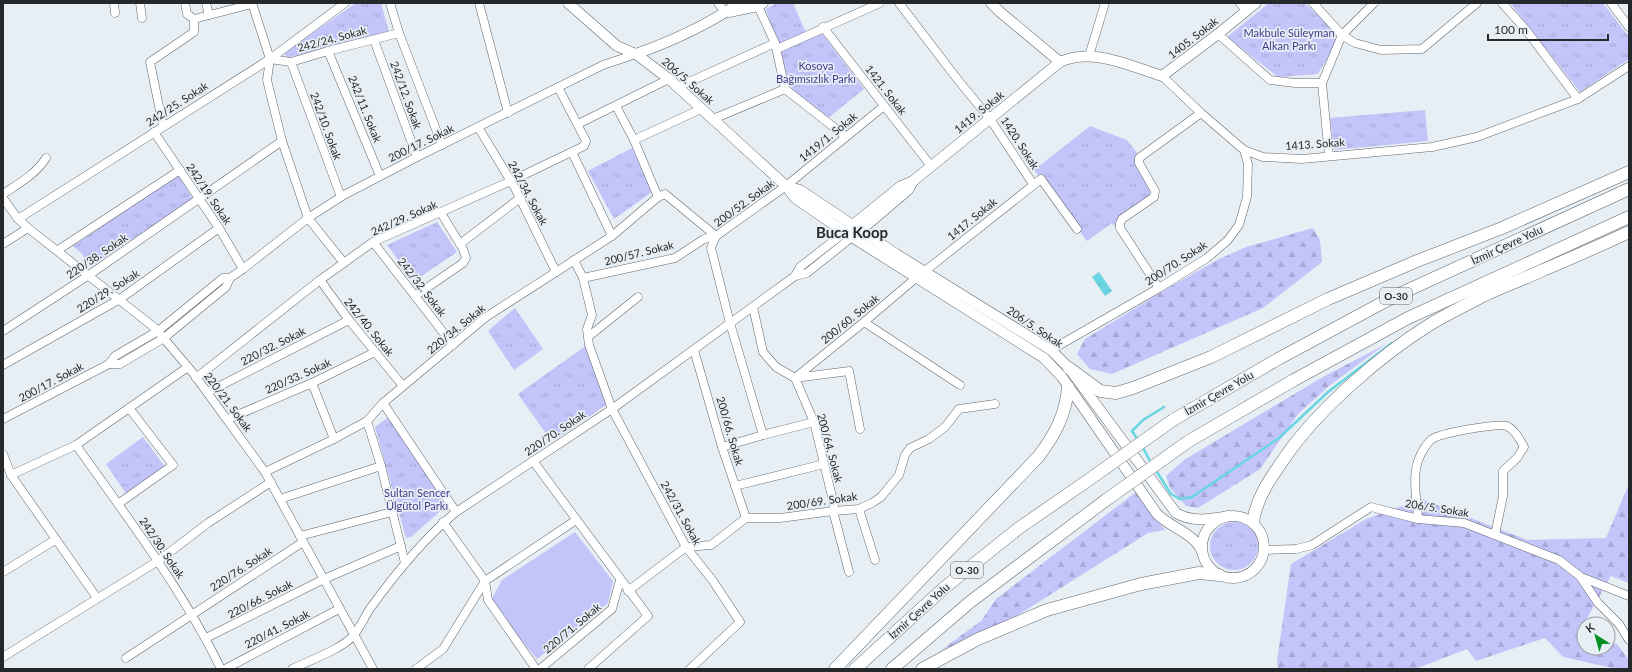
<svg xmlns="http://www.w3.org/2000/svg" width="1632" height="672" font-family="Lato,sans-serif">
<defs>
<pattern id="grass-tufts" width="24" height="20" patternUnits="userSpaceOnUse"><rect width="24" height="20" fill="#c3c4fa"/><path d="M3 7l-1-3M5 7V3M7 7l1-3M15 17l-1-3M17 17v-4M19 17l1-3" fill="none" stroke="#a7a8d6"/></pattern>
<pattern id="forest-firs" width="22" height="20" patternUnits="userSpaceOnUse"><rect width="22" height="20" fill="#c3c4fa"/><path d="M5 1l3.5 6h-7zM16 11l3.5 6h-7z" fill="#a7a8d6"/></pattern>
<pattern id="water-ripples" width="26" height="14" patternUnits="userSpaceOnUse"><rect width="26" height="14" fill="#6ad6e1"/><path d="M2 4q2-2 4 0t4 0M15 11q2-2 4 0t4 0" fill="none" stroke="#5cb8c1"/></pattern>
</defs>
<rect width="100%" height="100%" fill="#e7eef4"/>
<g fill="url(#grass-tufts)">
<path d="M356 3H381L389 32 286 58 285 52Z"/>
<path d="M777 3H793L806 33 817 27 864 89 828 118 792 90 766 9Z"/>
<path d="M1269 3H1305C1312 10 1334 28 1335 38 1337 47 1322 66 1318 74L1278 77 1227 37Z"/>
<path d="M1510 3H1603L1629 37V59L1580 92Z"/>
<path d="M1425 110 1428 141 1334 150 1330 118Z"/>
<path d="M1090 126 1127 140 1140 157 1155 191 1114 226 1112 223 1087 241 1034 170Z"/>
<path d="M632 148 652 192 614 219 588 171Z"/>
<path d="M178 175 193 199 90 267 82 254 73 246Z"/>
<path d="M437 222 457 252 414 281 387 245Z"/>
<path d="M515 308 543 349 514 370 488 331Z"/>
<path d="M587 345 606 405 559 437 547 435 518 394Z"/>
<path d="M390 416 446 506 411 537 406 538 375 427Z"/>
<path d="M143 437 165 467 127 495 106 464Z"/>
<circle cx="1234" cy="546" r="24"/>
</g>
<g fill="url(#forest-firs)">
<path d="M1313 228 1320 240 1322 262 1263 308 1112 374 1090 369 1077 354 1085 339 1168 288 1217 260 1246 247Z"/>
<path d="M1386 344 1329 386 1298 414 1260 469 1198 508 1186 506 1170 488 1166 476 1184 460 1321 378Z"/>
<path d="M1629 484V583L1611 576 1578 634 1584 636V648H1608V642L1617 644 1629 660V669H1617L1563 657 1545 638 1476 661 1467 649 1415 669H1278L1277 661 1291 564 1366 519 1422 499 1527 540 1606 538Z"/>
<path d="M1136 492 1165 530 1148 533 1015 617 940 651 981 621 996 599Z"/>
</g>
<g fill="#c3c4fa">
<path d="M1524 3H1546L1549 5 1536 16Z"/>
<path d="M575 532 613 581 608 603 537 659 490 602 502 580Z"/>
</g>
<path fill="url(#water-ripples)" d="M1099 272 1112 291 1105 296 1092 277Z"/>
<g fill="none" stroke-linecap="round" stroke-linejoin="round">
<g stroke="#6ad6e1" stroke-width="2.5">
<path d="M1138 440 1132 431 1143 420 1164 407"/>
<path d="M1142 446 1151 463"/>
<path d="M1155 469 1171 494 1180 499 1192 497 1279 438 1328 392 1392 343"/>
</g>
<defs>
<g id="minor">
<path d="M114 3 115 13"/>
<path d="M140 3 142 18"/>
<path d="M185 3 187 14 194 19"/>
<path d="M206 3 209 15"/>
<path d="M252 3 270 59 267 80 282 141 308 218 344 263"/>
<path d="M390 3 399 33 442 145"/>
<path d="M479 3 508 113"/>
<path d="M718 3 725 12"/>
<path d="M899 3 958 80 990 119 1033 184"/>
<path d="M1240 3 1246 11"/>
<path d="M1313 3 1342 35 1355 43 1381 50 1422 49 1477 3"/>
<path d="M1502 3 1526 30 1578 99"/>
<path d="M1611 3 1629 27"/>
<path d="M758 6 775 43 785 89 845 136"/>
<path d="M194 19 252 4"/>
<path d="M823 27 931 166"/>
<path d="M1218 34 1270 80 1295 83H1322"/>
<path d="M374 40 417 157"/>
<path d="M777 49 880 3"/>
<path d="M328 51 380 176"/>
<path d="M1089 56 1105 3"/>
<path d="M270 59 291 62 328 51 399 33"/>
<path d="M291 62 341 197"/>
<path d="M1162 76 1201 113 1244 150 1263 157 1302 159 1432 147 1477 137 1578 99 1629 66"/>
<path d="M678 87 775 43"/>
<path d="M616 106 634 140 658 197"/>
<path d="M713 119 785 89"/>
<path d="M578 124 669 79"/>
<path d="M163 126 150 62 194 32V19"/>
<path d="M478 127 515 188 556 272"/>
<path d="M154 132 219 228 243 269"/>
<path d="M634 140 701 109"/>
<path d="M572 152 612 236"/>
<path d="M1329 156 1322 83 1342 35 1374 3"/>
<path d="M3 194C18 184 36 174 46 158"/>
<path d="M3 198 18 219 28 228 155 328 193 373 265 472 373 669"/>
<path d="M18 219 270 59 345 3"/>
<path d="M716 236 711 248 730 323 763 435"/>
<path d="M373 242 453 345"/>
<path d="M3 244 28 228"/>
<path d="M460 244 520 198"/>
<path d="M58 250 180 170"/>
<path d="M574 260 583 278 675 258 704 239 716 236"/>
<path d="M925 271 1041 179 1077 229"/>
<path d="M795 276 807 273 852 237"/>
<path d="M583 278 592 315 587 329 589 345 612 409 686 547 713 581 740 622 690 669"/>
<path d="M320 280 349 320 403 386"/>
<path d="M1159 288 1120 228V223L1122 219 1154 197 1155 191 1139 163V158L1201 113"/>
<path d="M415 296 463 263 466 258 463 249 441 213"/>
<path d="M753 307 763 352 776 367 795 378 849 371 860 429"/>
<path d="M864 322 960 385"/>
<path d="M3 331 89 275 282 141"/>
<path d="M588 337 638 297"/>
<path d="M694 350 722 447 746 518"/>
<path d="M1051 350 1159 288 1207 258 1228 240 1239 225 1247 197 1248 164 1244 150"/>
<path d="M109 364H120L164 338 226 287 230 278"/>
<path d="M3 365 120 299 219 228"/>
<path d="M196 378 320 280 373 242 511 181 584 146 586 141 558 87"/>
<path d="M312 383 334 439"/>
<path d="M208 392 349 320"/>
<path d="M383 403 456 512"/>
<path d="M3 419 109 364 115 356 158 331 223 278H230L243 269 308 218 344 195 417 157 603 65 636 54"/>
<path d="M228 419 312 383 375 352"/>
<path d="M367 421 381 466 405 563"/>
<path d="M76 445C127 517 182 589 221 669"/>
<path d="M722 447 763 435 814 422"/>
<path d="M3 454 11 475 97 598"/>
<path d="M533 461 648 616 588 669"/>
<path d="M265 472 334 439 367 421 383 403 486 317 612 236 658 197 665 194 716 236 786 186 884 106"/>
<path d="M11 475 76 445 188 367"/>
<path d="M735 486 824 464"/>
<path d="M280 499 381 466"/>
<path d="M118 504 173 465 129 408"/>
<path d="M859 509 875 560"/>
<path d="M1418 519C1417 500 1411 474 1420 456 1422 451 1428 442 1432 439 1441 433 1497 423 1507 426 1515 430 1520 439 1524 447L1517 458 1503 471V496L1495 535"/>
<path d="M443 522 485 581 488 600 536 669"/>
<path d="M300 536 392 512"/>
<path d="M1265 550 1296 549 1312 545 1371 507 1418 519 1464 523 1559 560 1581 577 1629 596"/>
<path d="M3 572 55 540"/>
<path d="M849 572 833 511 834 505 814 422 795 378 864 322 917 277"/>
<path d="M1581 578 1598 603 1619 624 1629 640"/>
<path d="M628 591 686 547 711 545 746 518H780L833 511 859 509 872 503 881 497 899 475 905 455 910 448 929 439 945 427 959 409 995 404"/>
<path d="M206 638 324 579 401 546"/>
<path d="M3 657 158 561 208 523 271 482"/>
<path d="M126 658 303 542"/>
<path d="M225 669 339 609"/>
<path d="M292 669C308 661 342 649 353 636 360 628 364 618 369 610 395 574 423 539 456 512L612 409 795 276 800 267 845 232"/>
<path d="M416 669 443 649 485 581 576 520"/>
<path d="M540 669 612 609 620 580"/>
</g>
<g id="major">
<path d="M568 3 617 46 636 54 669 79 786 186 795 198 852 237 1044 358 1062 377 1157 514C1171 528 1196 534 1202 552"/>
<path d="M991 3 1000 12 1060 62"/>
<path d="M729 12 758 6 763 3"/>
<path d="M636 54C672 41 708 25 739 3"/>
<path d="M786 186 800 190 896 254 1051 350 1069 368 1176 513C1194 523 1210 519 1229 516"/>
<path d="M848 229 901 186 913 181 1060 62C1092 47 1130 66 1162 76L1218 34 1256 3"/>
<path d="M855 235 908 190 913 181"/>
<circle cx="1233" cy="547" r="31"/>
</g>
<g id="highway">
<path d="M1069 368 1100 391 1116 393 1133 388 1211 357 1328 299 1417 261 1502 228 1629 172"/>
<path d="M1173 420 1278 359 1395 296 1629 189"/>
<path d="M1189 441 1294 380 1408 318 1629 217"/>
<path d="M1253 522C1257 495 1273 475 1288 453 1321 407 1381 355 1429 325 1447 314 1466 305 1485 295 1504 286 1524 279 1543 270 1572 258 1601 245 1629 232"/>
<path d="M835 669 1038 457C1055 435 1066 414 1068 387"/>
<path d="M855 669 944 588 1019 528 1087 481"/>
<path d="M892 669 970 602 1106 500"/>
<path d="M922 669 978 639 1047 610 1141 584 1199 573 1219 575"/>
</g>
</defs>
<use href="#minor" stroke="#61676c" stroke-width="9"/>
<use href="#major" stroke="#61676c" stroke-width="11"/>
<use href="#highway" stroke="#61676c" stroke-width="13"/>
<use href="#minor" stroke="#fff" stroke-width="8"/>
<use href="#major" stroke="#fff" stroke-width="10"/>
<use href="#highway" stroke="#fff" stroke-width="12"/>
<defs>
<g id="highway-bridge">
<path d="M1087 481 1173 420"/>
<path d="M1106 500 1189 441"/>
</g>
</defs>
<use href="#highway-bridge" stroke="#61676c" stroke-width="13" stroke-linecap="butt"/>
<use href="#highway-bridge" stroke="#fff" stroke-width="12"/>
</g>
<g text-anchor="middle" stroke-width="3.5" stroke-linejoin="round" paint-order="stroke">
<g fill="#e7eef4" stroke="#606467" stroke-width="1">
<rect x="1380" y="288" width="32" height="16" rx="3"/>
<rect x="951" y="562" width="32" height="16" rx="3"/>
</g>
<g font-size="10" font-weight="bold" fill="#26292b">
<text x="1396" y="300">O-30</text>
<text x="967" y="574">O-30</text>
</g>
<g font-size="11" fill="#433b8c" stroke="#e7eef4">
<text x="1289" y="37">Makbule Süleyman<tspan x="1289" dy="13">Alkan Parkı</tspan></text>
<text x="816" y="70">Kosova<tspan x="816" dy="13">Bağımsızlık Parkı</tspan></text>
<text x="417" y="497">Sultan Sencer<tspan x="417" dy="13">Ülgütol Parkı</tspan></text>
</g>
<g font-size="11" fill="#26292b" stroke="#e7eef4">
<text transform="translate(1193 38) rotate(-38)" y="4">1405. Sokak</text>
<text transform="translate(332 39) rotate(-15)" y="4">242/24. Sokak</text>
<text transform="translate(688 81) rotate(41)" y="4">206/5. Sokak</text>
<text transform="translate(886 90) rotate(52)" y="4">1421. Sokak</text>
<text transform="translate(406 95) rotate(70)" y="4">242/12. Sokak</text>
<text transform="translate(177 104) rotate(-33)" y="4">242/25. Sokak</text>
<text transform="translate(365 109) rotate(68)" y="4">242/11. Sokak</text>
<text transform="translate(979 112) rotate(-39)" y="4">1419. Sokak</text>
<text transform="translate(326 126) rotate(70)" y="4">242/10. Sokak</text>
<text transform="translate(828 137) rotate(-39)" y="4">1419/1. Sokak</text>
<text transform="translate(421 143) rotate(-26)" y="4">200/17. Sokak</text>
<text transform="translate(1020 143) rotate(57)" y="4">1420. Sokak</text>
<text transform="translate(1315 144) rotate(-4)" y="4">1413. Sokak</text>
<text transform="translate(528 193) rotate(62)" y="4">242/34. Sokak</text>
<text transform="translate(209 194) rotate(56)" y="4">242/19. Sokak</text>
<text transform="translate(744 203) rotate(-36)" y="4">200/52. Sokak</text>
<text transform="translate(404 218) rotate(-24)" y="4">242/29. Sokak</text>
<text transform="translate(972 219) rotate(-39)" y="4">1417. Sokak</text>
<text transform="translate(1507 245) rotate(-25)" y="4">İzmir Çevre Yolu</text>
<text transform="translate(639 253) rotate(-14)" y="4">200/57. Sokak</text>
<text transform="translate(97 256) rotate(-34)" y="4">220/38. Sokak</text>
<text transform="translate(1176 263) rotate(-33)" y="4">200/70. Sokak</text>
<text transform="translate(422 287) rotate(52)" y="4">242/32. Sokak</text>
<text transform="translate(108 291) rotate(-32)" y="4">220/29. Sokak</text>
<text transform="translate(850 319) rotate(-39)" y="4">200/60. Sokak</text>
<text transform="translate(369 327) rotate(51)" y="4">242/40. Sokak</text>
<text transform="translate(1035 327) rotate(34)" y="4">206/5. Sokak</text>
<text transform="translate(456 329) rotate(-39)" y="4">220/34. Sokak</text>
<text transform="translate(273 346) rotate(-27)" y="4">220/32. Sokak</text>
<text transform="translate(298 376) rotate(-24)" y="4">220/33. Sokak</text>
<text transform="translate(51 382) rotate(-28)" y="4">200/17. Sokak</text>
<text transform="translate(1219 393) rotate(-30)" y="4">İzmir Çevre Yolu</text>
<text transform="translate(228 402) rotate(53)" y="4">220/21. Sokak</text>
<text transform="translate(730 431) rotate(74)" y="4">200/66. Sokak</text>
<text transform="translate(555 433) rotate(-34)" y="4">220/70. Sokak</text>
<text transform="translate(830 448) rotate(75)" y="4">200/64. Sokak</text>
<text transform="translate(822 501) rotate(-8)" y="4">200/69. Sokak</text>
<text transform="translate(1437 508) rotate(9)" y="4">206/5. Sokak</text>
<text transform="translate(681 513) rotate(61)" y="4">242/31. Sokak</text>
<text transform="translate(162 548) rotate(56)" y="4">242/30. Sokak</text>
<text transform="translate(241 569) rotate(-33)" y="4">220/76. Sokak</text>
<text transform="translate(260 599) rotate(-27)" y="4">220/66. Sokak</text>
<text transform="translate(919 611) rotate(-42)" y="4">İzmir Çevre Yolu</text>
<text transform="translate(572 628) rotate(-40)" y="4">220/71. Sokak</text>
<text transform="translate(277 629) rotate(-27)" y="4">220/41. Sokak</text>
</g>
<g font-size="15" font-weight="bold" fill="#26292b" stroke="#e7eef4">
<text x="852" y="238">Buca Koop</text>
</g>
</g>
<rect width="1632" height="672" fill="none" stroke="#26292b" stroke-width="8"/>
<g transform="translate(1596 636) rotate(323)"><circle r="19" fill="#e7eef4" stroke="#9a9fa4"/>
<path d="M0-3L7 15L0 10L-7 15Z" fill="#008f21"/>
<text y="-6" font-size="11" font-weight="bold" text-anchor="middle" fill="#26292b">K</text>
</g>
<path d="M1488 34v6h120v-6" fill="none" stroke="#26292b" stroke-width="2"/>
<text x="1494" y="34" font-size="12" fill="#26292b" stroke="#e7eef4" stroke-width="3" paint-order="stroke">100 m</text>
</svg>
